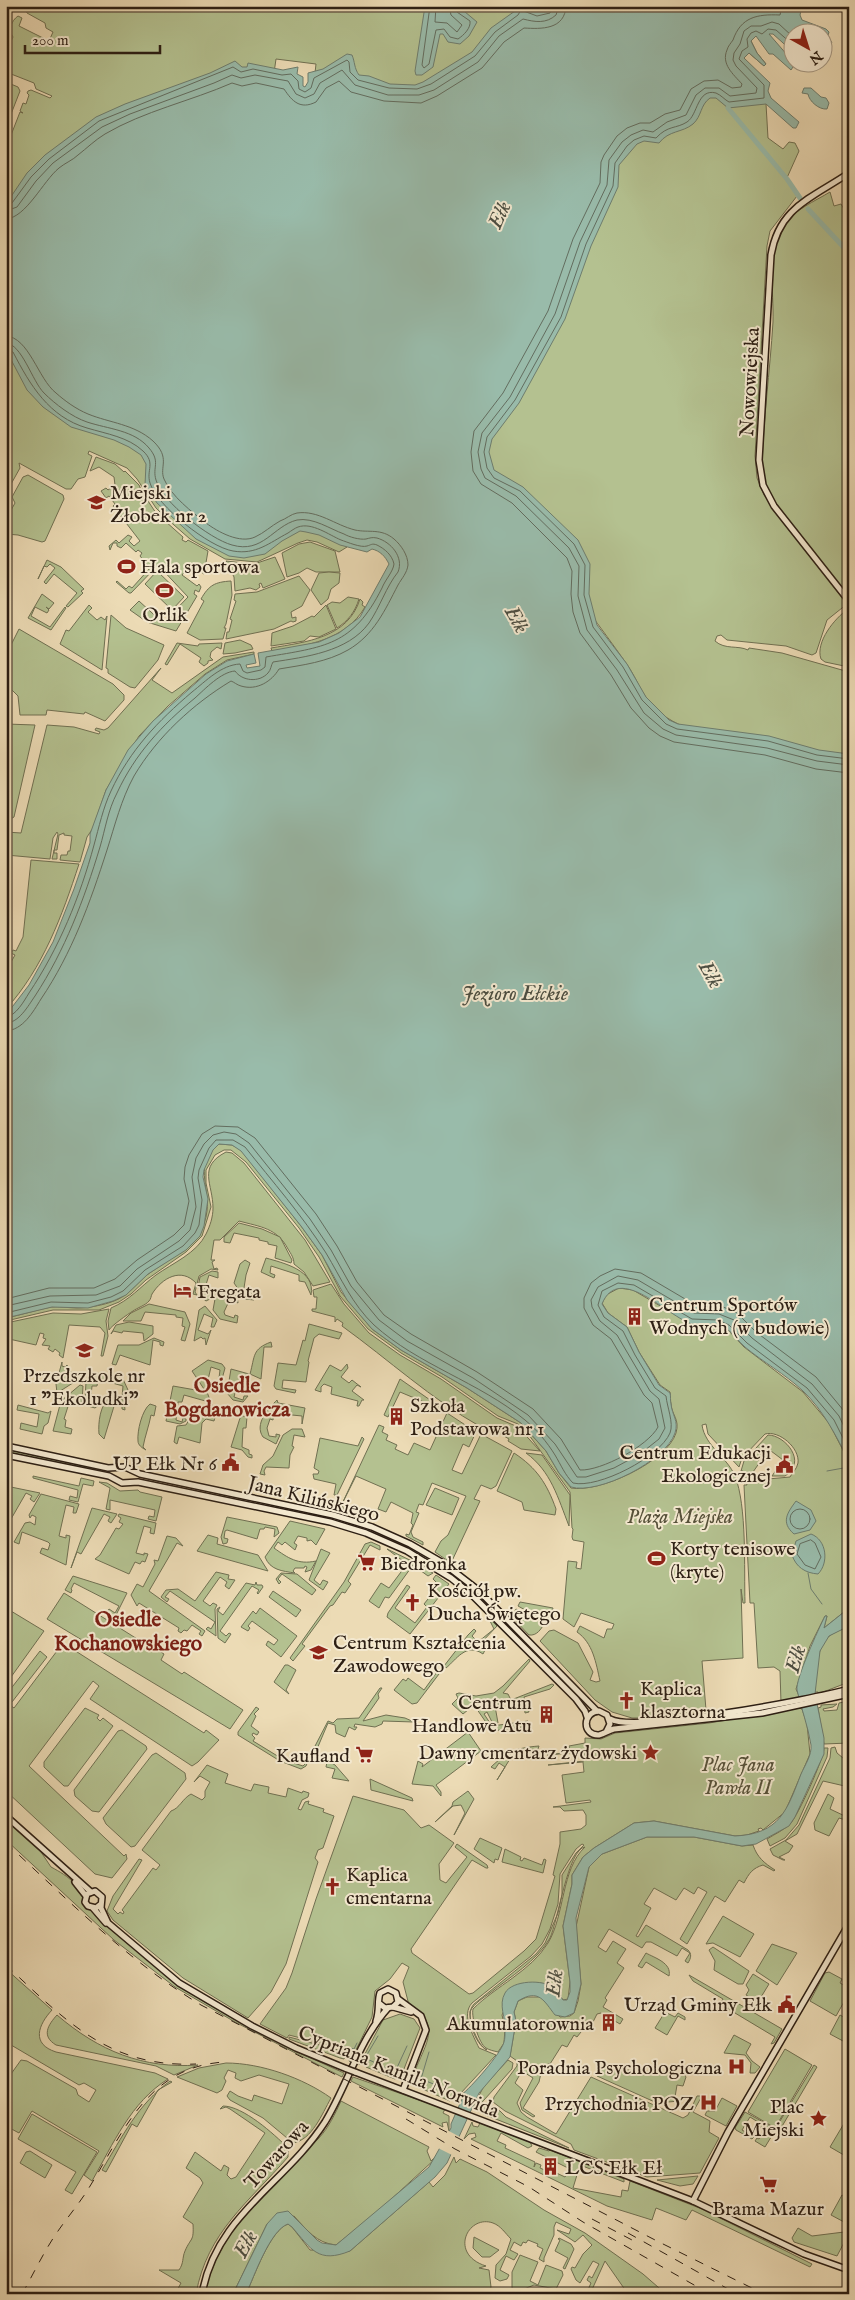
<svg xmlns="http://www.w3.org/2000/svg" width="855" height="2300" font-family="'IM FELL English',serif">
<rect width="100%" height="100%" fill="#ecdbb5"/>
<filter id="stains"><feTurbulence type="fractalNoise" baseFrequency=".004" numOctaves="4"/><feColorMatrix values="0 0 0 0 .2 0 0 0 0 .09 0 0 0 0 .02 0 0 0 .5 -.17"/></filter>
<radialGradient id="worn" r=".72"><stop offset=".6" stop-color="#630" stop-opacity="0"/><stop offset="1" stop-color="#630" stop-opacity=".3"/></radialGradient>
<g fill="#b4c190" stroke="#707052">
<path d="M24 6H632L453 95 315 73 316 64 276 59 274 73 66 141 61 144 6 261V148L20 112 23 113 20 111 23 103 26 104 29 95 27 93 28 91 31 90 50 98 52 96 36 89 34 83 6 72V44L9 45 13 37C8 30 11 21 18 16L22 18 19 26 49 41 53 32 46 28 45 23 27 13Z"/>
<path d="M753 37 751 41 757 53 766 64 764 66 749 53 744 58 766 104 768 138 783 149 789 142 795 143 799 151 786 180 797 196 770 231 767 246 755 456 757 478 764 495 847 604 827 620 816 653 812 655 786 646 727 640 721 635 717 636 715 641C725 650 738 645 748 650L749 648 782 653 849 672V766L687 728C673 722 662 716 652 705 641 693 636 677 626 663 576 592 520 525 479 448L582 189Z"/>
<path d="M6 82 18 87 20 91 6 127Z"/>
<path d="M830 192 834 206 841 204 847 214 849 212V597L773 500 766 488 762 470C763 421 770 371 773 322 774 291 766 252 784 225 794 210 815 201 830 192Z"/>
<path d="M6 278 289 516 347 547 339 552 317 542 307 540 298 543 257 562 225 559 190 539 166 518 156 508 137 479 127 468 89 451 88 454 92 456 85 477 78 479 71 489H66L19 463 20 468 6 493Z"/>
<path d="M96 457 115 464 124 472 125 471 139 485 145 499 146 498 156 513 183 537 182 540 186 542 188 540 208 551 204 574 190 565 182 575 197 586 199 584 201 587 199 592 195 590 194 594 197 596 176 631 147 622 130 610 139 601 163 623 188 597 158 565 131 593H129L116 582 117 581 126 589 129 586 132 588 150 568 140 556 142 553 138 550 136 552 126 543 121 548 117 546V543H113L110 550 109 546 116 540 119 543 128 535 132 537 129 541 134 546 140 541 113 506 115 504 109 496 106 498 101 491 106 488 108 490 115 485 114 477 99 467 90 471Z"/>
<path d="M28 475 63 495 64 499 45 541 42 542 18 535 6 534V510L10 512 15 503 12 497 23 477Z"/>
<path d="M310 542 335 551 340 572H316L307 568 299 573 287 577 282 553 299 544Z"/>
<path d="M275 557 285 579 263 588 261 583 259 584 260 587 256 590 250 588 235 591 234 577 226 561 254 564Z"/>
<path d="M47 560 61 567 84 589 81 591 83 593 68 607 66 606 77 593 54 574 46 584 44 582 55 568 50 564 47 567 44 566 38 579Z"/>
<path d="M157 571 184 597 172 610 145 584Z"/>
<path d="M329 572 340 573 339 583 331 589 328 599 321 605 311 590 319 573Z"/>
<path d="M299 576 310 590 302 606 291 612 292 618 296 617V621L293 622 291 621 274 629 226 639 227 632H229L232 620 230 619 236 601 234 600 235 594 257 592Z"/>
<path d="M231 581 232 595 226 624 224 628H226L223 639 200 640 187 633 204 601 201 599C209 585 215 582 231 581Z"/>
<path d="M42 594 54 603 49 609 46 607 49 610 47 613 35 607 31 616 50 627 65 607 66 608 51 630 28 618Z"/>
<path d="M348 597 359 599C355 612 348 621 337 628L327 605 332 602 340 603Z"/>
<path d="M360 599 363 602 362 605 365 607C346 640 306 646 272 651L271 648C306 642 348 638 360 599Z"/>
<path d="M89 605 92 608 88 612 97 620 101 617 105 620 107 616 102 670 60 644 66 630 69 631Z"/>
<path d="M326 605 336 629 319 637 310 636 304 641 271 646 272 633 293 626 312 616 314 617Z"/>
<path d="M848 609 849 610V667L825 662 821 659C815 642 835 618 848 609Z"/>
<path d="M111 615 126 628 164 645 158 660 135 688 130 687 108 673V669L106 668Z"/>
<path d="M19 629 113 684 124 695V700L105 721 85 712 84 714 47 710 46 715H20L18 696 6 684V655Z"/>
<path d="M240 640 251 645 253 649 235 653 223 654 225 643Z"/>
<path d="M177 643 198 646 199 644 222 643 221 649 217 647 211 652 210 657 213 660 208 661V663L204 666 199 662 201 658 180 644 167 665 165 664Z"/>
<path d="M254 652V654L227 660 205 674 168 706 139 736 106 790 93 828 87 837 80 862 60 860 61 855H67L68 851H70L72 836 64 835V833L59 835 57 850H54V853H57V859H52L58 834 57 832 53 838 50 859 6 855V832L21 833 47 725 74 727 99 734 100 732 95 730 96 728 104 730 108 728 161 668 152 680 172 693 223 657Z"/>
<path d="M6 724 35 725 14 817 9 820H6Z"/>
<path d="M31 860 79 864C62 916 43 968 6 1009V971L15 955 11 953 13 950 16 951 23 937Z"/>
<path d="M219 1144 232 1145 241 1150 301 1226 322 1255 341 1292 372 1329 401 1350 467 1388 521 1423 546 1451 559 1473 571 1488C599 1493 667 1462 676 1433 680 1419 672 1416 671 1404 670 1400 671 1397 670 1392L660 1385 639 1352 627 1327 608 1313 602 1303 606 1295 619 1288 633 1290 691 1324 717 1325 727 1329 744 1347 803 1392 829 1423 849 1462V1608L824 1628 827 1616H825L810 1646 796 1689 800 1698 781 1703 780 1671 774 1667 758 1668 754 1603H750L744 1485H747L746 1481 790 1477C792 1473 797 1469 798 1463 800 1448 779 1430 765 1434L742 1458 739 1467 708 1434 706 1424 702 1425C705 1446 727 1457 735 1476 747 1506 744 1569 745 1603H743L741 1589 743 1658 702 1661 706 1710 648 1718H632L612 1712 595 1700 540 1641 549 1631 554 1630 578 1643 593 1672 590 1680 596 1682 600 1681C596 1663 593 1643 577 1632L580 1626 604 1638 607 1629H612L614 1624 581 1613 574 1627 563 1619 568 1561 577 1562 576 1568 581 1569 584 1542 573 1540 572 1537 573 1529 572 1528 570 1492 529 1435 518 1424 498 1416 442 1377 401 1353 368 1329 340 1296 319 1257 299 1228 246 1162 231 1150H224L215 1155 206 1170V1183L211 1207 202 1236 186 1252 146 1280 131 1294 119 1302 99 1310H53L6 1321V1318C21 1315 36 1310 51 1307 59 1306 68 1308 77 1308 88 1308 104 1305 114 1301 128 1296 136 1284 147 1275 171 1257 203 1245 207 1211 210 1187 193 1163 219 1144Z"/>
<path d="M226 1152 232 1153 244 1163 305 1240 330 1282 313 1286 304 1272 294 1264C294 1258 291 1254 288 1249 277 1228 261 1227 239 1221L220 1240H214L211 1260H215L212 1262 214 1269 217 1268 218 1270 211 1269 199 1276 195 1292 197 1295 193 1294 196 1283C181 1267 162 1278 152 1294 151 1296 151 1299 149 1301 146 1305 137 1308 133 1311 128 1314 111 1326 109 1330L108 1321 111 1308C130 1300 140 1287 156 1275 173 1263 197 1253 206 1234 210 1226 213 1217 213 1208 213 1184 197 1167 226 1152Z"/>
<path d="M239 1223 262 1229 280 1237 292 1260 291 1263 275 1258 277 1246 268 1244V1242L259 1240V1238L234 1233 230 1243 224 1242V1237Z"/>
<path d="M266 1258C283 1263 316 1270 311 1295L305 1282 299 1281V1275L271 1266 270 1273 275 1275 274 1278 261 1272Z"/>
<path d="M245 1260 250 1263 246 1275 244 1288 252 1291 251 1295 255 1296 254 1300 245 1299 234 1283 240 1264Z"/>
<path d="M212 1271 218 1272V1278L209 1275 204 1291 213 1294 214 1290H216L214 1297 206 1301 200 1296 201 1291 198 1287 200 1277Z"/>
<path d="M331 1284 344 1304 369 1333 400 1355 441 1379 497 1418 518 1427 540 1451 521 1449 508 1441 509 1439 499 1433 497 1435 493 1433 494 1430 483 1425 481 1427C431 1399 389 1360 342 1326L343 1323 337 1319 335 1322V1317L312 1311V1309H316L317 1297H314L313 1290Z"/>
<path d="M226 1292 237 1296 238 1303 230 1299 224 1312 225 1315 234 1318 235 1315 238 1316 237 1323 220 1319 213 1310 215 1299Z"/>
<path d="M149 1304 185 1312 190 1324 185 1341 181 1340 185 1327 182 1326 183 1318 176 1317V1315L145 1312 141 1321H123L131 1313Z"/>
<path d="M205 1306 217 1320 214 1327H211L213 1318 204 1314 198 1330 208 1334 211 1330 206 1345 205 1338 203 1339 201 1337 194 1341 199 1310Z"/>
<path d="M109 1309 106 1321 108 1336 103 1356H101L105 1333 100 1327 69 1325 63 1358 59 1355 60 1353 55 1349 53 1352 48 1349 50 1346 42 1345 46 1339 43 1338 44 1334 40 1333 36 1345 9 1339 6 1334V1323L53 1313 81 1314Z"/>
<path d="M129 1322 153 1326V1334L144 1341 143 1333 123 1331 122 1333 113 1331 111 1334 116 1325Z"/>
<path d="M309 1324 342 1333 339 1339 319 1334 314 1338 308 1361 309 1362 306 1382 283 1380 282 1388 296 1390 295 1393 276 1389 274 1386 278 1363 296 1365 303 1340 305 1341Z"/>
<path d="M154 1338 164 1342 163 1346 160 1345V1342L153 1340 150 1365 120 1355 116 1365 112 1364 118 1345H139Z"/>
<path d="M271 1342 272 1347H264L261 1379 250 1374C255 1356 252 1349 271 1342Z"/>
<path d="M208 1360 222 1364 225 1368 222 1379 219 1378 220 1370 211 1367 207 1384 216 1385 215 1391 204 1389 192 1371Z"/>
<path d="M62 1362V1366L65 1367 67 1365 76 1381 57 1393 56 1384Z"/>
<path d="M347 1364 348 1368 341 1377 349 1383 352 1380 361 1387 357 1385 352 1391 364 1400H362L359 1406H357L358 1401 331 1394 332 1387 324 1384 321 1387V1392L315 1390 330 1365 341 1371Z"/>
<path d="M231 1369 249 1374 248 1393H246L247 1384 238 1381 234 1397 243 1400 244 1396H248L243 1402 233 1400 227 1393Z"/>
<path d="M99 1373 122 1377 128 1390 126 1398 122 1397 123 1386 98 1379 97 1386H92L90 1405 97 1406 98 1403H101L95 1408 88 1406 85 1400 86 1382Z"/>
<path d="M400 1379 443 1409V1410L400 1392 388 1417 384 1415Z"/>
<path d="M80 1385 83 1386 82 1403 78 1402V1399L71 1397 64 1419 66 1420 65 1427 72 1429 71 1434 53 1431 61 1401Z"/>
<path d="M173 1386 207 1392 213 1408 211 1407 210 1413 203 1411V1409H207L209 1402 184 1395 182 1402H178L176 1420 182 1422 183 1418 186 1419V1421L180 1424 166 1421Z"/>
<path d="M110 1398 124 1400 125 1410 122 1409V1404L115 1403 104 1439 99 1434C98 1423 100 1404 110 1398Z"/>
<path d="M277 1400 278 1403 305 1408 302 1424V1416L292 1415 290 1412H274L273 1420 270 1419 267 1428 269 1436 276 1437V1434L280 1435 276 1444 263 1437C254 1424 268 1409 277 1400Z"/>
<path d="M150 1404 156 1406 154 1416 151 1415C149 1426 145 1436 143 1447L146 1450C142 1448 138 1445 138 1441 137 1431 142 1410 150 1404Z"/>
<path d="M18 1405 48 1413 51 1411 48 1423 44 1426 42 1434 20 1429 21 1423 37 1427 39 1414 17 1410Z"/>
<path d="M193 1413 215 1417 214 1421 206 1419 202 1423 200 1443 179 1437 177 1444 174 1442 177 1426 186 1425Z"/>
<path d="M447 1413 476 1432 469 1447 463 1444 452 1470 462 1474 481 1434 512 1451 496 1486 491 1489 481 1485 474 1499 480 1501 451 1563 435 1552 441 1541 448 1535 466 1496 432 1483 423 1505 419 1504 416 1512 419 1513 411 1532 413 1537 423 1542V1545L406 1536V1534L409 1535 413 1525 411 1523 413 1513 391 1502 386 1512 378 1509 386 1489 356 1476 342 1504 344 1511 341 1506 379 1425 384 1427 382 1432 388 1435 386 1440 397 1445 395 1449 408 1455 414 1443 430 1450Z"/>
<path d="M243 1416 247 1417 246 1428H243L242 1447 249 1450V1454L252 1455V1458L248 1457 242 1450 231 1447 240 1418Z"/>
<path d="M292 1429H302L305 1437 294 1435 292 1446 294 1447 290 1455 289 1468 266 1467 264 1471 265 1475 260 1474 263 1465 273 1456 283 1435Z"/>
<path d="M768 1435C785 1435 808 1462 785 1476H772L783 1460 767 1448 758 1460 760 1462 753 1472 756 1474 754 1477 744 1478 743 1471H741L744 1461Z"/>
<path d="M362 1437 364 1439 337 1495H334L336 1484 314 1479 313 1474H318L319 1471 314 1468 320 1438 358 1446Z"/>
<path d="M6 1449 105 1470V1472L6 1452Z"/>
<path d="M514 1453C537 1468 547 1484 556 1509L555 1515 524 1510 522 1502 497 1491Z"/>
<path d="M526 1453 542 1455 570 1495 569 1526C558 1498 551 1471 526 1453Z"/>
<path d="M33 1476 79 1486 81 1478 94 1481 93 1486 83 1484 78 1502 69 1500 70 1496 77 1498 78 1490 33 1478Z"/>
<path d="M99 1482 107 1483 120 1491 138 1490 140 1492 162 1497 156 1521 148 1519 149 1516 154 1517 155 1510 110 1500V1510L106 1509 110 1488Z"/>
<path d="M6 1486 40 1493 34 1502 30 1499 32 1496 26 1493 7 1526Z"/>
<path d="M435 1488 459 1498 452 1515 426 1505Z"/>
<path d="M41 1494 79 1504 76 1513H73L74 1507 66 1505 59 1536 66 1538V1535L70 1536 66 1565 40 1553 42 1548 48 1550 50 1544 48 1542 22 1532 19 1544 14 1542 25 1523 30 1522 35 1525 36 1517 32 1515 30 1518 29 1515Z"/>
<path d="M92 1508 117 1514 111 1523 108 1521 110 1517 104 1514 81 1554 77 1552 71 1568Z"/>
<path d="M119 1514 156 1523 154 1534 150 1533 151 1528 144 1526 136 1553 144 1555V1553L148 1554 145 1562 142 1561 140 1564 135 1562 129 1574 95 1559 100 1555 116 1528 119 1529 123 1524 119 1522 121 1518 118 1516Z"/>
<path d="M227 1517 277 1527 279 1533 274 1537 275 1529 265 1527 264 1529H260L257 1539 227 1530 225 1531 224 1538 228 1539 227 1543 223 1544 221 1537Z"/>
<path d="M290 1521 325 1529 316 1545 311 1540 307 1541V1538L298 1536 294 1543 297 1545 295 1550 285 1542 282 1545 278 1542 274 1548C288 1558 298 1565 316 1561L311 1570 305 1572 307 1567 305 1566 304 1568H295L293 1571 295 1573C282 1571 270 1570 265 1557Z"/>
<path d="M208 1535 218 1538 217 1544 258 1555 268 1571 197 1551Z"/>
<path d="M167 1536 176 1538 183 1546 177 1543 149 1591 205 1631 202 1636 199 1634 201 1631 192 1625 187 1631 184 1630 181 1633 178 1631 179 1628 139 1603 137 1606 131 1595 137 1584 143 1587 155 1564 154 1560 158 1561Z"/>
<path d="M371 1542 380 1546V1550L370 1545 348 1581 351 1584 345 1593 342 1592 333 1605 330 1606 302 1644 305 1646 293 1661 290 1658 344 1582 365 1544Z"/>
<path d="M321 1549 330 1553 314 1580 320 1585 323 1580 328 1582 323 1590 309 1580Z"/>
<path d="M387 1549 416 1563 415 1565 420 1570 422 1567 433 1573 428 1576 413 1565 389 1598 385 1597 379 1608 369 1601 381 1583 389 1588 407 1564Z"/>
<path d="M216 1572 229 1575 228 1579 235 1580 229 1589 225 1586 227 1582 220 1577 203 1601 210 1606 213 1603 217 1605 215 1609 216 1636 206 1629 208 1627 211 1629 215 1622 170 1591 165 1597 169 1599 167 1602 161 1597 166 1590 178 1589 195 1601Z"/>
<path d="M281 1573 297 1574 316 1590 312 1595 282 1574 278 1579 281 1582 279 1584 276 1579Z"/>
<path d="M436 1575 449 1584 410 1634 387 1617 388 1613 407 1585 410 1587 395 1608 415 1623 427 1607 424 1604 432 1594 428 1591 436 1582 433 1579Z"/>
<path d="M73 1576 127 1593 115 1617 107 1612 109 1609 115 1613 119 1606 74 1583 71 1589 72 1590 71 1593 65 1590Z"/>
<path d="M256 1582 257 1585H262L263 1587 258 1594 257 1593 259 1590 252 1586 220 1631 226 1636 229 1633 231 1634 225 1643 218 1638 217 1609 220 1607 218 1611 223 1615 246 1583 255 1585Z"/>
<path d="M273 1591 301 1610 296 1617 269 1597Z"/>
<path d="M64 1593 150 1647 152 1643 160 1648 159 1651 164 1654 161 1660 182 1674 184 1672 243 1710 230 1729 47 1619Z"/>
<path d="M520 1602 553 1608 550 1620 545 1621 518 1606Z"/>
<path d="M6 1608 44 1631 6 1684V1648L9 1643 6 1641Z"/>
<path d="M260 1608 297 1636 281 1657 266 1645 268 1641 274 1645 278 1640 252 1621 248 1626 250 1628 248 1631 241 1627 253 1611 256 1614Z"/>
<path d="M516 1609 544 1624C541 1629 537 1636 529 1635L512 1617Z"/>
<path d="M488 1617 497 1626 481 1643 486 1648 483 1654C466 1642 456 1660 446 1668L444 1666 468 1635 474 1629 476 1631 472 1636 478 1642 494 1629Z"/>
<path d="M849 1626V1682L818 1694V1692H815C816 1677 815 1650 828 1637 834 1632 842 1629 849 1626Z"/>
<path d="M63 1643 204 1733 206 1730 219 1740 198 1762 192 1766 90 1699 99 1686 93 1681 29 1766 124 1856 126 1854 127 1859 112 1878 95 1874 6 1791V1702L14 1708Z"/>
<path d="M40 1651 47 1657 12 1702 6 1695Z"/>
<path d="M529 1659 530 1661 503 1693 508 1694 511 1700 552 1684 554 1685 550 1689 524 1697 529 1712 525 1713 524 1702 507 1704 506 1701 498 1702 499 1705 495 1706 498 1723 493 1724 487 1712 484 1714 492 1726 528 1721 530 1726 492 1731 474 1705 463 1714 452 1704 458 1698 456 1694 459 1693 476 1696 494 1693 503 1686Z"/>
<path d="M285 1665H288L296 1670 286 1690 289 1694 274 1682Z"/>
<path d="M437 1672 439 1674 417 1703 412 1704 394 1690 403 1679 406 1681 408 1678 424 1690Z"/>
<path d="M380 1688H382L378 1694 379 1698 363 1721 386 1715 405 1718 414 1722 383 1721 382 1724 375 1727 355 1724 354 1727H357L355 1730 349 1727 345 1737 336 1733 335 1725 328 1723 317 1749 323 1758 335 1765 349 1781 332 1778 335 1769 326 1767 327 1762 314 1756 316 1750 314 1748 328 1721 333 1723 337 1719 359 1718Z"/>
<path d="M849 1701V1743L824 1744 818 1708 821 1707V1705L837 1704 833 1707 823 1709 824 1711 837 1710 839 1703Z"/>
<path d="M256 1707 259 1709 254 1714 256 1716 251 1726 259 1732 257 1735 253 1733 252 1735 255 1738 253 1741 284 1760 303 1766 308 1761 306 1766 301 1769 280 1761 238 1735V1732Z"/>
<path d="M85 1708 99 1715 97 1718 100 1721 103 1718 113 1726 68 1786H64L44 1767V1762Z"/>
<path d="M799 1708 802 1709 807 1724 810 1754 785 1812 763 1830 761 1828 758 1829 759 1831 747 1835 735 1836 654 1821 634 1823 594 1848 583 1857 572 1875V1884L563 1926 570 1982 568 1999 563 2000C549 1980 539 1981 516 1985L502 2015 505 2028 504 2043 498 2052C494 2051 489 2050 486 2048 479 2044 471 2017 473 2009 496 1986 531 1971 548 1943 565 1915 561 1869 585 1847 568 1849 558 1921 550 1938 537 1961 510 1977 490 1993 483 1998 475 2003 470 2011 469 2021 477 2045 487 2050 475 2045 464 2014 474 2004L536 1954 545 1943 558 1913 562 1895V1875L576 1853 584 1845 582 1844 576 1849 560 1874 558 1904 550 1929 542 1944 531 1956 472 2003C461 2015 473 2035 479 2048L496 2055 460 2094 458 2103 452 2096 450 2101 418 2087 412 2082C418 2051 448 2027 409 2005L403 1982 409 1967 402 1963 390 1979 375 1991 372 2017 355 2052 289 2035 287 2038 260 2024 286 1988 292 1973 316 1899 353 1796 404 1810 421 1828 429 1825 454 1843 439 1864 440 1880 446 1883 467 1857 455 1847 457 1844 487 1865 488 1868H486L472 1860 411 1949 412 1953 469 1994 473 1993 524 1951 536 1939 555 1876 553 1875 560 1844V1832L581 1829 586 1825V1815L583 1810 564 1811 560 1807H553L591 1802 590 1800 566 1803 562 1775 584 1772 583 1762 548 1765 584 1761V1752L547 1755 570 1752 569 1746 585 1743V1738L601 1739 615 1733 709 1723Z"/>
<path d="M122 1730 146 1746 147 1749 99 1812 92 1811 75 1796 74 1790 118 1731Z"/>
<path d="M468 1732 481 1751 436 1785 441 1792V1796L433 1786 412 1784 418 1761 423 1764 422 1767Z"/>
<path d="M539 1746 538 1749 513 1754 497 1780 505 1767 499 1763 495 1769 491 1767C508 1751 516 1748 539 1746Z"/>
<path d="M835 1747 837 1753 849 1763V1787L823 1781 797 1834 785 1841 793 1846 789 1852 779 1857 785 1860H783L773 1855 770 1849 786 1840 799 1825 830 1758 831 1748Z"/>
<path d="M824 1748H828L827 1757 797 1824 785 1838 770 1846 767 1839C775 1834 784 1830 790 1824 798 1816 824 1758 824 1748Z"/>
<path d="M156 1753 185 1773 186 1779 135 1846 131 1847 106 1824 103 1818 152 1755Z"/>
<path d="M207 1765 228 1774 225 1783 251 1791 254 1784 269 1787 268 1793 286 1797 288 1788 302 1793 303 1791 309 1793 308 1797 302 1800 298 1809 301 1810 305 1802 309 1801 308 1804 324 1809 323 1812 334 1816 323 1848 318 1850 315 1858 318 1862 286 1964 271 1992 248 2018 183 1978 113 1920 107 1911 113 1896 139 1859 142 1860 113 1909 118 1914 120 1912 123 1914 124 1912 122 1910 153 1868 156 1870 160 1865 142 1850 171 1811C180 1808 182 1799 191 1794L202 1800 205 1797V1791L210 1782 200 1776 194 1782Z"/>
<path d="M370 1779 412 1798 413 1801 371 1790Z"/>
<path d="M468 1791 474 1799 454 1835 465 1813 461 1805 453 1806 435 1822 452 1806 453 1802Z"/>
<path d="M828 1794 834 1798 830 1809 849 1818V1821L839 1818 829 1836 815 1830 814 1823Z"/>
<path d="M6 1819 39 1849 51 1867C70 1877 80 1885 88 1908L94 1911 104 1924 178 1985 247 2026 293 2050 344 2073 342 2077 235 2022 175 1987 114 1940 6 1840Z"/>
<path d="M647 1837H694L742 1846 753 1845C757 1857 764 1863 775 1870L774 1871 763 1865C753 1868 749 1873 744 1883L739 1880 725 1902 715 1896 687 1944 680 1939 707 1892 698 1887 694 1894 684 1888 676 1900 654 1888 644 1904 651 1908 636 1936 638 1937 646 1925 688 1950C692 1954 691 1958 688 1963L685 1961 690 1953 682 1948 677 1956 651 1942H646L642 1948 609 1929 598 1947 606 1952 613 1941 626 1949 617 1963 624 1968 605 1998 607 2000 603 2007 623 2019 620 2024 601 2013 597 2014 593 2022H589L577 2037 574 2035 567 2047 562 2045 550 2064 549 2063 544 2075 541 2073 539 2082 523 2108 535 2116 533 2117 522 2110 520 2103 533 2078 522 2071 515 2083 523 2090 517 2103 521 2112 527 2117 556 2134 591 2077 683 2118 688 2115 697 2096H702L693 2112 710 2121 709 2132 719 2138 700 2173 647 2177 574 2150 571 2144 505 2111 493 2102 494 2097 517 2066V2061L510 2056 516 2021 514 2012 518 2001 527 1997H541L560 2017 570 2016 574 2013 578 2001 581 1984 576 1927 589 1867 602 1854Z"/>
<path d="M480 1838 502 1848 498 1860 495 1859 494 1863 474 1849Z"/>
<path d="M505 1849 521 1857 520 1860 522 1861 524 1858 542 1865 544 1859 546 1860 543 1873 502 1862Z"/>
<path d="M723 1916 754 1934 740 1957 713 1943 706 1944Z"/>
<path d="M772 1944 797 1953 777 1985 756 1971Z"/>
<path d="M713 1947 749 1971 743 1984H738L714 1970 715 1961 709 1950Z"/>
<path d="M646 1953C655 1958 672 1963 669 1976L646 1962 642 1968 638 1966Z"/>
<path d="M6 1969 52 2010C38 2025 31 2044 56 2052L155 2073 168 2079C131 2102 113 2144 92 2181L84 2175 99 2151 32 2111 19 2133 6 2126V2081L21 2060 27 2061 76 2089 78 2095 89 2102 96 2090 84 2083 79 2085 6 2042Z"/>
<path d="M829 1972 842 1979 840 1983 849 1988V1993L836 2016 810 2001 825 1973Z"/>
<path d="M753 1974 769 1984 758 2002 746 1995 749 1990 746 1985Z"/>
<path d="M689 1975 782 2029 774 2043 771 2044 775 2037 720 2004 723 1999 693 1981Z"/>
<path d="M665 2012 675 2017 678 2013 685 2017V2020L678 2016 667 2035 655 2028Z"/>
<path d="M400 2014 414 2019 420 2028 402 2074 395 2079 366 2067 368 2062 363 2061 359 2065 383 2020Z"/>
<path d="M57 2015C99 2051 143 2069 198 2065L174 2075 156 2066 56 2045C41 2036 48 2025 57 2015Z"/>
<path d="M840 2015 849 2020V2031L843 2041 830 2034Z"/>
<path d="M734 2035 751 2044 746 2053 752 2061 760 2067 755 2073H750L751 2063 745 2055 724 2053Z"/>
<path d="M289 2037 354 2054 350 2062 346 2054 344 2059 340 2058 289 2039Z"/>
<path d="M785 2049 812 2065 775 2128 748 2112Z"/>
<path d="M508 2060 513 2063 512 2069 475 2110 472 2109 484 2086Z"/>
<path d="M226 2063C261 2063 303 2078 331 2098 322 2114 312 2140 293 2143L263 2118 230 2100 227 2096 230 2091 238 2096 252 2101 254 2095 282 2104 289 2084 259 2075 241 2081 235 2078 236 2073 228 2070 224 2078 226 2081 222 2090 217 2093 177 2077 199 2068Z"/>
<path d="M814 2065 817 2067 781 2128 777 2126Z"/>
<path d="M600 2068 684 2074 686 2077 683 2086 677 2085 675 2097 680 2099 679 2101 657 2103 597 2076Z"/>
<path d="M353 2077 445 2109 443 2113 449 2116V2131L447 2122 442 2123 443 2127 351 2081Z"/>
<path d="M170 2081 172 2082 158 2090 137 2127 132 2124 106 2172 102 2170C122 2137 138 2104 170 2081Z"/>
<path d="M722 2098 737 2106 726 2126 705 2115 707 2111H715Z"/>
<path d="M341 2101 429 2147 427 2151 431 2161 437 2155 435 2159 374 2215 336 2245C316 2243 307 2230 294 2216L267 2224 233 2294H205C216 2230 277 2182 319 2138 329 2127 335 2114 341 2101Z"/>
<path d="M486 2104 500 2111 506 2117 569 2148 483 2114 485 2109 477 2111 481 2105Z"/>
<path d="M223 2106C243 2106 274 2134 288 2148V2157C249 2202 207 2232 196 2294H175L181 2283 159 2270H179C184 2263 182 2258 185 2251 191 2237 194 2242 193 2224L183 2217 203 2183 200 2178 186 2168 195 2152 221 2171 224 2165 229 2168 227 2175 231 2179 236 2177 265 2133 230 2109 226 2107 220 2109Z"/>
<path d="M745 2112 776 2129 765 2147 755 2141 757 2138 759 2139 765 2130 757 2125 758 2122 750 2117 742 2130 754 2137 752 2139 736 2130 735 2128Z"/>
<path d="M32 2114 97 2152 72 2194 65 2190 76 2172 18 2139Z"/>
<path d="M849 2115V2158L830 2147Z"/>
<path d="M472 2122 473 2126 478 2127 480 2123 530 2142 532 2146 528 2148 501 2133 497 2141 506 2145 505 2148 535 2162 534 2167 536 2163 541 2165 540 2168 549 2172 550 2170 565 2177 570 2169 536 2152 539 2148 549 2151 550 2150 624 2179V2182L580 2165 573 2188 621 2197 622 2190 628 2191 630 2181 702 2209 812 2264 810 2267 692 2210 686 2220 656 2208 652 2220 607 2206 471 2139 476 2137 475 2133 469 2134 464 2139Z"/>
<path d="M30 2151 52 2165 45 2178 20 2163 26 2152Z"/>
<path d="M454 2157 456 2163 460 2159 487 2172 544 2210 585 2233 643 2274 666 2294H628L605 2261 590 2294H586L591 2283 587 2280 589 2276 592 2278 599 2264 593 2261 580 2283 576 2280 571 2269 572 2267 575 2268 583 2254 592 2245 583 2235 575 2242 557 2230 569 2234 571 2229 556 2222 554 2227V2235L544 2258V2262L539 2259 543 2249 537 2246 538 2244 528 2240 526 2243 523 2242 521 2246 514 2242 510 2250 518 2254 514 2260 506 2256 500 2270 509 2275 507 2279 500 2281 495 2278 496 2265 506 2254 511 2239C505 2233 501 2226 493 2223 468 2214 448 2254 486 2266L479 2268 489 2270 491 2287 489 2294H246C254 2277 270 2230 288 2224L292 2227 310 2250 350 2251 429 2182 433 2187 445 2175Z"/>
<path d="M698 2176 693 2184 680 2186 657 2180Z"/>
<path d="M842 2195 849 2199V2214L844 2222 831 2215Z"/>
<path d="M798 2228 812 2236 844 2232 848 2235 837 2256 794 2242 792 2238Z"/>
<path d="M474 2237 499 2250 490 2257H482L473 2248Z"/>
<path d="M559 2238 571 2244 574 2249 565 2269 563 2268 568 2258 555 2251 560 2240 558 2239Z"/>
<path d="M520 2255 538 2262 530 2281 538 2285 546 2265 562 2271 563 2275 556 2289 534 2285 519 2291 512 2288V2272Z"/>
</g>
<g fill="#9ba" stroke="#6e7d6e">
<path d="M425 6H458L477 22 469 36 460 44 448 42 443 34H440L433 67 422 75H416L415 71Z"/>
<path d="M522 6 537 11 553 6H802L800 15 802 20 826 29 829 32 827 39 832 42 823 56 822 32H792V51L773 34H769L795 64 791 70 773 54H769L756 36 751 41 757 53 766 64 764 66 749 53 744 58 770 83 768 91 771 98 799 122 796 128H793L766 104 728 108 716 98H710C700 105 702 116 693 124 682 133 669 130 659 143L644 141 637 144 619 165 618 187 591 246 565 319 519 403 492 439 489 452 494 470 523 487 578 540 590 564 589 594 597 625 627 664 646 697 669 720 678 724 769 736 819 750 849 754V1461C836 1436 824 1411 803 1391 785 1374 763 1362 745 1347 738 1341 733 1333 726 1328 715 1322 703 1328 692 1324 668 1317 619 1262 602 1304L608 1313 627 1327 639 1352 659 1385 670 1393C671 1397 670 1400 671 1404 672 1415 679 1421 675 1433 666 1461 598 1495 571 1487L559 1473 546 1451 521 1423 467 1388 401 1350 372 1329 347 1300 322 1255 301 1226 241 1151 232 1145 219 1144 213 1150 204 1170 203 1177 208 1199 204 1226 200 1236 186 1250 148 1274 126 1295 113 1301 88 1308 52 1307 6 1318V1015L29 985 53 942 74 889 90 843V834L106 790 128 750 153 721 206 674 227 661 254 654 256 663 246 665 247 668 260 666 258 653 319 642 339 633 360 617 389 564C385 556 380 551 372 549L367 552 340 545 319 535 306 532 300 531 282 541 265 554 244 558 229 556 196 539 157 503 145 485 146 464 141 455 129 447 114 440 71 427 43 407 27 390 6 350V204L27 173 45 155 96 117 125 104 210 73 235 61 242 67H247L248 63 283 70 298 67 297 74 303 77V86L305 87 308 82V73L323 69 347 54 352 55C355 62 354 68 359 75L369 76 390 84 415 85 423 82 472 52 491 28 515 11 516 7Z"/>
<path d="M804 88H811L821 97 826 98 829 103 827 109C819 110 809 101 808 94L802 93Z"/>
<path d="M796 1501 811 1510 816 1521 810 1530 794 1534C780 1522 788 1512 796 1501Z"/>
<path d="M811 1534C827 1540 829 1563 818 1574 805 1573 796 1567 792 1555L796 1541Z"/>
<path d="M849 1608V1626L829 1636 820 1651 815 1694 824 1738V1754L795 1817 789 1826 756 1844 742 1846 694 1837H647L602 1854 589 1867 576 1918 581 1984 574 2013 565 2017 555 2015C544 2001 539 1988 518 2001L514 2012 516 2021 510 2057 479 2093 447 2163 435 2177 350 2251C318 2264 311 2249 292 2227L288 2224C270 2230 254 2277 246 2294H233L267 2224 277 2213 288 2211 317 2240 322 2243 336 2245 429 2167 451 2128V2124L462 2099 461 2095C470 2089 502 2052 504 2042 505 2039 505 2034 505 2031 506 2018 498 2005 505 1993 512 1980 544 1979 554 1988 558 1991 560 1996 563 2000H567L570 1992V1982L563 1926 572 1884V1875L583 1857 594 1848 634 1823 654 1821 735 1836C780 1834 787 1810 801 1774 805 1765 812 1755 811 1745 808 1726 801 1708 797 1690 795 1680 819 1628 825 1616H827L824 1628Z"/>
</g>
<path fill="#ecdbb5" d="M447 2130 462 2138 454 2156 438 2148Z"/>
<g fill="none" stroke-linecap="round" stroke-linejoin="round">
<g stroke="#636d5f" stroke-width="1">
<path d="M430 6 422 65 424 68 429 64 436 30 444 29 450 37 458 39C464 35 471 28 470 21L457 12 455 6"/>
<path d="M436 6 435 22 447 23 457 32 462 25 451 15 449 6"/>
<path d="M782 6 780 15C757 14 741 17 733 40 731 43 728 46 727 50 721 64 733 74 742 84L741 87 732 88 718 80 704 81 691 89 680 110 665 114 650 123H640L627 128 617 136 604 155 601 162 600 183 573 239 548 311 503 393 474 431 471 452 473 471 481 484 512 503 567 558 572 571 571 594 573 612 580 633 611 675 631 708 649 728 660 736 674 742 765 755 816 769 849 773"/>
<path d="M792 36 779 24 772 22 761 26H751L744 31 740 44 734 53 733 60 736 66 757 88 756 93 730 96 719 88H705L696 95 686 115 667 122 653 132 643 130 631 135 622 142 609 160 607 185 580 242 555 314 510 397 482 433 478 452 481 469 485 478 516 496 569 548 579 566 578 596 587 630 617 670 644 713 663 729 676 735 767 748 817 761 849 765"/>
<path d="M792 44 776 30 768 29 762 34 756 31 751 33 747 39 748 47 742 51 739 59 764 85V98L729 102C725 100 721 95 716 93 697 88 698 115 687 122 676 129 668 125 656 138L644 136 634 140 627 146 615 163 613 186 586 244 561 317 515 400 487 437 484 452 487 468 494 478 520 491 574 544 585 565 584 595 593 627 623 667 642 700 666 724 677 729 768 741 817 755 849 759"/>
<path d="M6 205 12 203 31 177 49 159 99 121 233 67 241 72 253 69 282 75 291 74 298 81 299 89 305 92 311 88 314 78 347 60 349 62 350 72 358 80 389 88 417 89 431 84 475 56 495 32 518 15 521 10 537 16 550 13 552 6"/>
<path d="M6 211 17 207 36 181 53 163 102 127 130 114 214 83 232 75 241 78 255 75 288 81 296 94 305 98 314 94 320 83 342 70 355 85 388 95H419L434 90 478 62 499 36 523 19C535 22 546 24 556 15L559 6"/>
<path d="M6 219C26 218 43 181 59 168 65 163 73 160 78 155 87 148 95 140 105 134 144 111 191 101 232 83L242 86 256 83 284 89C292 101 300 110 316 102L326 88 339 81 351 92 384 101 421 103 437 96 482 68 504 42 524 28C541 29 565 30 566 6"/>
<path d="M6 336C29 337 38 379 56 393 65 401 76 409 88 414 110 423 134 424 153 441 171 458 159 467 164 479 171 496 192 512 206 523 218 532 240 544 255 537 264 533 271 526 280 521 286 519 291 514 297 513 318 510 335 525 355 530 369 533 381 528 394 539 401 545 408 555 408 565 407 573 402 578 398 585 385 610 374 635 348 650 327 662 303 665 279 669 272 681 257 691 241 686 237 685 234 682 231 681 193 704 157 737 134 776 121 800 115 825 107 850 90 903 72 953 41 999 33 1012 23 1030 6 1031"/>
<path d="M6 343C22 344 32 381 44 393 55 404 72 417 87 422 108 429 134 430 149 448 161 462 152 467 156 480 162 502 210 539 232 545 263 554 273 526 297 520 313 517 330 529 344 534 349 537 360 540 366 539 370 538 372 537 377 538 391 542 404 557 398 572 386 587 380 607 369 623 348 652 305 657 273 662 271 665 271 670 268 673 259 683 242 681 235 671 221 672 205 689 195 698 162 725 135 754 117 793 108 810 105 830 100 847 84 900 65 950 35 996 28 1006 19 1023 6 1023"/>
<path d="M6 350 13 352C30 385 49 417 87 428 107 434 128 437 143 451 156 463 146 470 150 483 157 506 209 547 233 551 256 555 269 543 288 533 291 531 295 528 298 527 312 522 329 535 341 540 347 542 361 548 367 546 371 545 372 543 377 545 385 549 392 555 394 564 393 572 385 580 382 588 353 646 324 647 266 657L265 667 261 670 247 673 243 671 240 664C221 665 206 681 192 692 158 721 130 750 111 791 103 808 99 827 94 845 80 897 59 948 29 993 24 1001 16 1016 6 1017"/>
<path d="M6 1299 49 1288H94L115 1279 137 1260 174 1235 184 1225 189 1201 184 1179 185 1167 189 1155 202 1134 215 1126 238 1127 255 1138 316 1214 337 1246 357 1282 384 1315 411 1334 477 1372 533 1409 561 1439 580 1470C601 1471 648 1446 658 1427L652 1403 644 1395 611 1339 593 1325 584 1308V1298L591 1283 600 1276 615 1269 641 1273 697 1306H721L737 1313 756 1332 816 1377 844 1411 849 1420"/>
<path d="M6 1306 50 1296 96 1295 120 1286 137 1269 179 1241 190 1230 196 1207 192 1177 196 1158 204 1144 213 1135 224 1132 236 1134 249 1143 310 1219 331 1250 351 1286 379 1320 407 1341 473 1378 528 1415 555 1444 577 1477H586L614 1468 640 1454 659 1439 665 1428 659 1399 650 1391 617 1335 600 1321 592 1307 591 1300 598 1287 618 1276 638 1280 694 1313 719 1314 734 1320 752 1338 812 1384 839 1416 849 1437"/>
<path d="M6 1313 51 1302 88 1303 111 1297 123 1291 145 1270 183 1246 195 1233 199 1225 202 1200 198 1178 199 1170 209 1148 216 1140H233L245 1147C272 1181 302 1215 326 1253 341 1278 352 1304 374 1325 418 1365 479 1382 525 1420 536 1429 547 1442 555 1455 561 1465 565 1475 573 1483 598 1489 660 1457 670 1433 674 1423 667 1407 666 1396L655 1388 635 1355 623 1331 604 1317 598 1305 602 1291 618 1283 634 1285 692 1319 718 1320 729 1325 747 1343 807 1388 834 1420 849 1450"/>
<circle cx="800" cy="1519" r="10"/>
<path d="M811 1540 815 1543 821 1557 815 1569 805 1565 797 1554 800 1544Z"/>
</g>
<g stroke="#6e7d6e" stroke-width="1">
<path d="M827 1471 849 1467"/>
<path d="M808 1573 811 1589 822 1604"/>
<path d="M378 2036 365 2058 395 2072 407 2046"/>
<path d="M341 2046 354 2049 357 2043"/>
<path d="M429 2052 421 2079 461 2095"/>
</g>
<g stroke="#9ba" stroke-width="5">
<path d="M728 108 787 179 800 198"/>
<path d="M808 209 849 253"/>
</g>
<defs>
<g id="secondary">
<path d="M849 173C812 198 779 207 771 255L759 460 763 485 774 506 849 601"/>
<path d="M6 1446 108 1468 125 1467 140 1474 333 1515 372 1527 410 1544 443 1563 478 1590 597 1711"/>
<path d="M6 1455 109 1476 122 1483 138 1482 330 1522 366 1533 407 1551 451 1578 472 1595 576 1699 585 1711 587 1717"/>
<path d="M610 1719C635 1733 814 1699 849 1689"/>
<path d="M606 1732 610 1724 607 1715 599 1711C582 1712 582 1736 599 1735 604 1734 609 1730 614 1729L762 1713 849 1694"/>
<path d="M6 1816 91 1892"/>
<path d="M75 1882 86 1896"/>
<path d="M101 1904 96 1908 88 1906 85 1902 87 1894 95 1891 102 1897 101 1908 108 1923 179 1983 252 2026 296 2048 347 2069"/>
<path d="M93 1908 106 1923"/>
<path d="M398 1999 421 2016 426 2030 403 2090"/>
<path d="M393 2007 411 2012"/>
<path d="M376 2021C380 2010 377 2001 380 1993L388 1989 396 1993 398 2002 393 2007 385 2008 380 2004"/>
<path d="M355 2072 693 2201 804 2254 849 2270"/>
<path d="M693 2201 728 2132 849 1924"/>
<path d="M202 2294C216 2215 285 2184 325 2122 347 2086 359 2040 388 2008"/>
</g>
</defs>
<use href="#secondary" stroke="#2d1f14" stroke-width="8"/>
<use href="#secondary" stroke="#f3e8cf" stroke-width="5"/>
<g stroke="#2d1f14" stroke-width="1" stroke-dasharray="9 9" stroke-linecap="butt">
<path d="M6 1843C68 1900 128 1961 201 2005L657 2241 764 2294"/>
<path d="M6 1965C65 2020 109 2068 196 2064"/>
<path d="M406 2119 455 2149 529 2187 583 2222 710 2294"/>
<path d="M592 2219 632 2240"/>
<path d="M628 2233 737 2294"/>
<path d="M22 2294C34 2273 44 2251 58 2231 67 2218 78 2205 87 2191 123 2134 146 2067 224 2062"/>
</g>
<defs>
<path id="secondary-bridge" d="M347 2069 355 2072"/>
</defs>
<use href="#secondary-bridge" stroke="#2d1f14" stroke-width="8" stroke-linecap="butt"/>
<use href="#secondary-bridge" stroke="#f3e8cf" stroke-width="5"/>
</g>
<defs>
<symbol id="school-bare" viewBox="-9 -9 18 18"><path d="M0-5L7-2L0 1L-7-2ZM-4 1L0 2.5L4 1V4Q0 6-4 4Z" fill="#8f2418" stroke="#f3e8cf" stroke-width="2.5" paint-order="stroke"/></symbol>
<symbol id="stadium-bare" viewBox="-9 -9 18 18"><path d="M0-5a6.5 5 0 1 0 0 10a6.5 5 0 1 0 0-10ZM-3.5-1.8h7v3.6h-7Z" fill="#8f2418" stroke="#f3e8cf" stroke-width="2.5" paint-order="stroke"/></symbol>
<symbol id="hotel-bare" viewBox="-9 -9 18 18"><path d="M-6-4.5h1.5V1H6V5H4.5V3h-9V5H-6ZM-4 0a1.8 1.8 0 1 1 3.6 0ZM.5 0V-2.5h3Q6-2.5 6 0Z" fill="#8f2418" stroke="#f3e8cf" stroke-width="2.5" paint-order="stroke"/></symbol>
<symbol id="building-bare" viewBox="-9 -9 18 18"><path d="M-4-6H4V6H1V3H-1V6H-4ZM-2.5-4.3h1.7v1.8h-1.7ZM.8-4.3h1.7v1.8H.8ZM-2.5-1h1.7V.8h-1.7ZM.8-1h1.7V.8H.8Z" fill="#8f2418" stroke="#f3e8cf" stroke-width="2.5" paint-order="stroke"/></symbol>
<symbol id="civic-bare" viewBox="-9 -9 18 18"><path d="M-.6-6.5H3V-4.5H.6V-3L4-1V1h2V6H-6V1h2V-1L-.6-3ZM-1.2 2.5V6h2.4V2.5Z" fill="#8f2418" stroke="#f3e8cf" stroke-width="2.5" paint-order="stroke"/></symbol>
<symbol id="supermarket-bare" viewBox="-9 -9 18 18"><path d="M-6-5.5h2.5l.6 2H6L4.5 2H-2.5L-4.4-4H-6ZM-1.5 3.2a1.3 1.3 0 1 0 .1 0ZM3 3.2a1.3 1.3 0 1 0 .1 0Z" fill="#8f2418" stroke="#f3e8cf" stroke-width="2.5" paint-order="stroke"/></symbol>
<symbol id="church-bare" viewBox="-9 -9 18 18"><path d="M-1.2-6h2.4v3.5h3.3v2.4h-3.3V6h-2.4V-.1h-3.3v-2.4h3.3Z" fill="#8f2418" stroke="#f3e8cf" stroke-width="2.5" paint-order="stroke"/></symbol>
<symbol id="sight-bare" viewBox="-9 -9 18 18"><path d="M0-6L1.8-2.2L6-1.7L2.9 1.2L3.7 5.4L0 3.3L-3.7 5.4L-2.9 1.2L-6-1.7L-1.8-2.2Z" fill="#8f2418" stroke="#f3e8cf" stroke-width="2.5" paint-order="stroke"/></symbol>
<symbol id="hospital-bare" viewBox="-9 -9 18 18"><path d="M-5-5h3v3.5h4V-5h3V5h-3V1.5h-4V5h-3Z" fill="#8f2418" stroke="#f3e8cf" stroke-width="2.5" paint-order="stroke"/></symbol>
</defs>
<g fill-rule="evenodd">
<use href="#school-bare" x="84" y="490" width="25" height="25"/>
<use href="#stadium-bare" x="114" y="554" width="25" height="25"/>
<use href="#stadium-bare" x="152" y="578" width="25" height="25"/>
<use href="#hotel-bare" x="170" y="1278" width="25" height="25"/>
<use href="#building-bare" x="622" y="1304" width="25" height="25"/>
<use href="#school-bare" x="72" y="1338" width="25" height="25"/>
<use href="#building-bare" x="384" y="1404" width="25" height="25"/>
<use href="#civic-bare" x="218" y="1450" width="25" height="25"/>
<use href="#civic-bare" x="772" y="1452" width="25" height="25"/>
<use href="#stadium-bare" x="644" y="1546" width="25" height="25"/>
<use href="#supermarket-bare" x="354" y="1550" width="25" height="25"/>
<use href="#church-bare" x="400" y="1590" width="25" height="25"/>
<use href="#school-bare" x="306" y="1640" width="25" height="25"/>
<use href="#church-bare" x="614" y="1688" width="25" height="25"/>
<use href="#building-bare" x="534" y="1702" width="25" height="25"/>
<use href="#sight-bare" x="638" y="1740" width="25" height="25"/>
<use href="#supermarket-bare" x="352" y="1742" width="25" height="25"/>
<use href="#church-bare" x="320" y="1874" width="25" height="25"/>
<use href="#civic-bare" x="774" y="1992" width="25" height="25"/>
<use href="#building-bare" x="596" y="2010" width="25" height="25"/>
<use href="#hospital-bare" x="724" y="2054" width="25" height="25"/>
<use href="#hospital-bare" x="696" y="2090" width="25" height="25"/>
<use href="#sight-bare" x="806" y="2106" width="25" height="25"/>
<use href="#building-bare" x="538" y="2154" width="25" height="25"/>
<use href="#supermarket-bare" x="756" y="2172" width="25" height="25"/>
</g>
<g text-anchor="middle" stroke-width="4" stroke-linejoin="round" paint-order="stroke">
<g font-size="20" fill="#2d1f14" stroke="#f3e8cf">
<text transform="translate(749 382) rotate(-87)" y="7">Nowowiejska</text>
<text transform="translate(314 1498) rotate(14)" y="7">Jana Kilińskiego</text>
<text transform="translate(399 2071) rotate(22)" y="7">Cypriana Kamila Norwida</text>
<text transform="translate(276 2154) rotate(-48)" y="7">Towarowa</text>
</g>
<g font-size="20" fill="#2d1f14" stroke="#f3e8cf" text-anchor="start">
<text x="110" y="499">Miejski<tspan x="110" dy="23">Żłobek nr 2</tspan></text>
<text x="140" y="573">Hala sportowa</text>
<text x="165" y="621" text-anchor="middle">Orlik</text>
<text x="197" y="1298">Fregata</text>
<text x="649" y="1311">Centrum Sportów<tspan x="649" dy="23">Wodnych (w budowie)</tspan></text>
<text x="84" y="1382" text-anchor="middle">Przedszkole nr<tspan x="84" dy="23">1 "Ekoludki"</tspan></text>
<text x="410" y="1412">Szkoła<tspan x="410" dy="23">Podstawowa nr 1</tspan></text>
<text x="771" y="1459" text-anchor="end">Centrum Edukacji<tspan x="771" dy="23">Ekologicznej</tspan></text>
<text x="217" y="1470" text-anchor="end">UP Ełk Nr 6</text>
<text x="670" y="1555">Korty tenisowe<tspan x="670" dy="23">(kryte)</tspan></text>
<text x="380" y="1570">Biedronka</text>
<text x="427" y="1597">Kościół pw.<tspan x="427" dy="23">Ducha Świętego</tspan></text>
<text x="333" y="1649">Centrum Kształcenia<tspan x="333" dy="23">Zawodowego</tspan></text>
<text x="640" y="1695">Kaplica<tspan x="640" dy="23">klasztorna</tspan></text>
<text x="532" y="1709" text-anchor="end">Centrum<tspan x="532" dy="23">Handlowe Atu</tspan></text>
<text x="637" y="1759" text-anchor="end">Dawny cmentarz żydowski</text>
<text x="350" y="1762" text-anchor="end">Kaufland</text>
<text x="346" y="1881">Kaplica<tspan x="346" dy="23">cmentarna</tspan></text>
<text x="772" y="2011" text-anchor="end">Urząd Gminy Ełk</text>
<text x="594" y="2030" text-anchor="end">Akumulatorownia</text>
<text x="722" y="2074" text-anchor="end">Poradnia Psychologiczna</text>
<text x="694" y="2110" text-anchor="end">Przychodnia POZ</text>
<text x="804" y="2113" text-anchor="end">Plac<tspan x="804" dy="23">Miejski</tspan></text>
<text x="565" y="2174">LCS Ełk Eł</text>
<text x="768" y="2215" text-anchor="middle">Brama Mazur</text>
</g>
<g font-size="20" font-style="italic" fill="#565039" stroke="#f3e8cf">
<text x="680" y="1523">Plaża Miejska</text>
<text x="738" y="1771">Plac Jana<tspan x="738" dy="23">Pawła II</tspan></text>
</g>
<g font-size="21" font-style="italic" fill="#4d4e41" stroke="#f3e8cf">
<text transform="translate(499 215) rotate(-66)" y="7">Ełk</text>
<text transform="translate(517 619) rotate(61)" y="7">Ełk</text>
<text transform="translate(711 974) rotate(61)" y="7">Ełk</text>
<text x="515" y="1000">Jezioro Ełckie</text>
<text transform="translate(795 1659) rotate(-74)" y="7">Ełk</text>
<text transform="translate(554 1983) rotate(-83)" y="7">Ełk</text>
<text transform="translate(245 2244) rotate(-62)" y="7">Ełk</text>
</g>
<g font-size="21" font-weight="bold" fill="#7a1f14" stroke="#f3e8cf">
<text x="227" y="1392">Osiedle<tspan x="227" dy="24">Bogdanowicza</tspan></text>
<text x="128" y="1626">Osiedle<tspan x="128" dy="24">Kochanowskiego</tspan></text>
</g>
</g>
<rect width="855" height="2300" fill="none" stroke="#ecdbb5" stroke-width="25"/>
<rect x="8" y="8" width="840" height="2285" fill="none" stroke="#2d1f14" stroke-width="2.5"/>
<rect x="12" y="12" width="830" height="2275" fill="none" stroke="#2d1f14"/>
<g transform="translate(808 48) rotate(141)"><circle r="24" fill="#f3e8cf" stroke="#a49884"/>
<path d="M0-4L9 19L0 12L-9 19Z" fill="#8f2418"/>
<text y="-8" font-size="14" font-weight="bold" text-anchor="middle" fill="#2d1f14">N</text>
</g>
<path d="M25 45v8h135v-8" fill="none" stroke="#2d1f14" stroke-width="2.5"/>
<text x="32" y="45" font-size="15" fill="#2d1f14" stroke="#f3e8cf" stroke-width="4" paint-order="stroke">200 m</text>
<rect width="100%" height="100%" filter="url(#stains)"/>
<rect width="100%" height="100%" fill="url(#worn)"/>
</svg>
